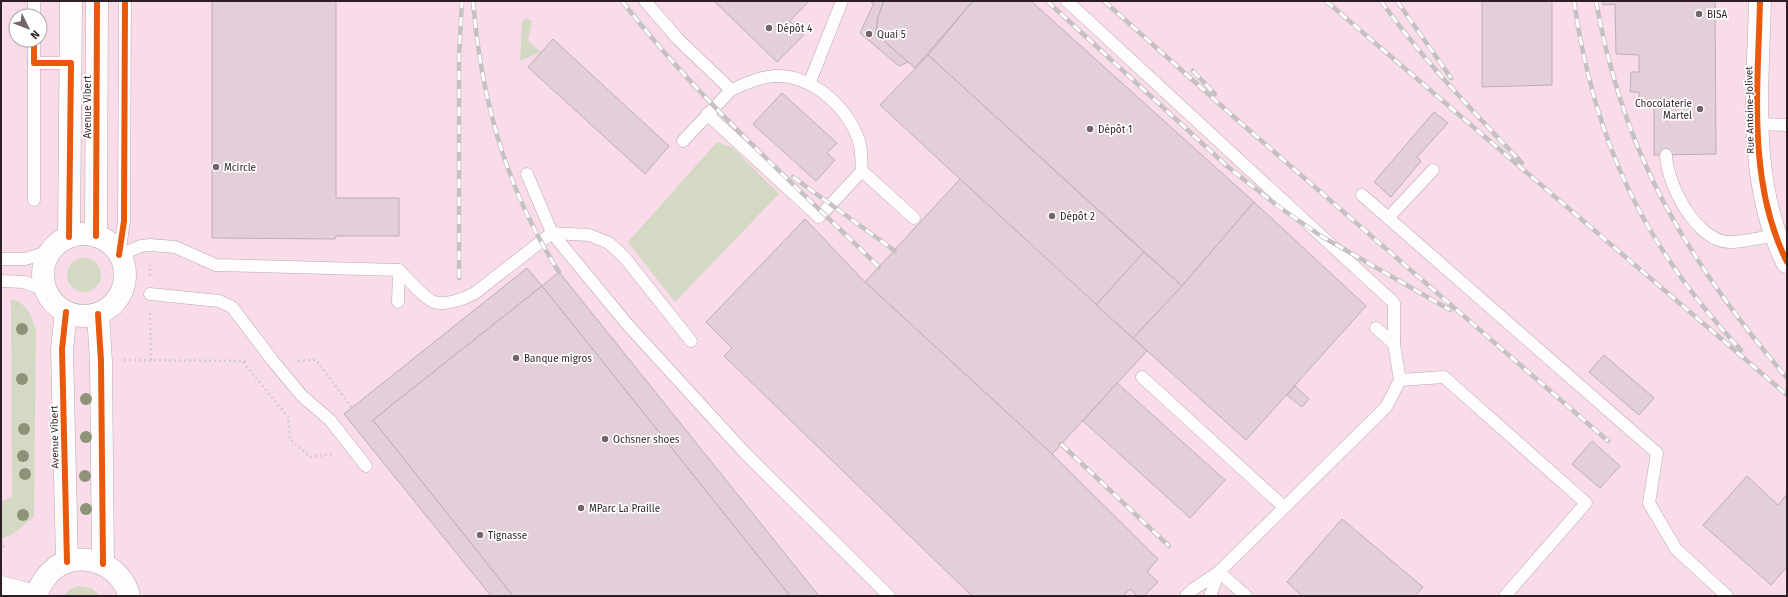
<svg xmlns="http://www.w3.org/2000/svg" width="1788" height="597" font-family="'Fira Sans',sans-serif">
<rect width="100%" height="100%" fill="#f5e8ee"/>
<path fill="#fadbe9" fill-rule="evenodd" d="M1 1H1787V596H25L1 590ZM16 16H40V40H16Z"/>
<g fill="#d4d9c4">
<path d="M525 19 532 20 528 41 541 52 520 61 522 22Z"/>
<path d="M717 142 733 148 779 194 675 302 628 242Z"/>
<circle cx="84" cy="275" r="17"/>
<path d="M11 299C27 303 31 315 36 330L34 517 13 534 1 539V501L12 497Z"/>
<path d="M79 586 91 588 101 596H63L71 589Z"/>
</g>
<g fill="#e3cfd9" stroke="#bbafb5">
<path d="M212 1H336V198H399V236H336L335 239 212 238Z"/>
<path d="M714 1H809L790 21 804 35 777 62Z"/>
<path d="M868 1H884L878 17 876 34 908 62 899 66 860 33 874 3Z"/>
<path d="M884 1H973L915 68 876 34 878 17Z"/>
<path d="M973 1H1031L1254 202 1182 286 928 55Z"/>
<path d="M1482 1H1552V85L1482 87Z"/>
<path d="M1603 1H1715L1716 154 1654 155V106H1639V92H1630L1631 72H1639V55L1616 54 1615 4 1603 5Z"/>
<path d="M553 39 669 146 645 174 528 67Z"/>
<path d="M928 55 1144 252 1096 305 880 105Z"/>
<path d="M782 93 837 143 827 153 835 160 816 181 753 124Z"/>
<path d="M1434 112 1448 123 1417 157 1421 161 1391 197 1374 182Z"/>
<path d="M960 179 1147 351 1052 454 865 282Z"/>
<path d="M1254 202 1366 306 1246 440 1133 338 1182 286Z"/>
<path d="M805 219 865 282 1052 454 1158 559 1147 572 1158 582 1144 596H1137L1130 589 1123 596H972L724 356 732 348 706 322Z"/>
<path d="M1144 252 1182 286 1133 338 1096 305Z"/>
<path d="M527 268 542 286 373 420 513 596H491L344 414Z"/>
<path d="M559 272 819 596H790L542 286Z"/>
<path d="M542 286 790 596H513L373 420Z"/>
<path d="M1604 355 1654 398 1639 415 1589 372Z"/>
<path d="M1117 383 1225 480 1190 518 1083 421Z"/>
<path d="M1295 386 1309 399 1302 407 1287 395Z"/>
<path d="M1592 441 1620 466 1600 488 1572 464Z"/>
<path d="M1747 476 1778 505 1787 494V567L1771 585 1703 525Z"/>
<path d="M1342 519 1423 587 1415 596H1302L1287 582Z"/>
</g>
<g fill="none" stroke-linecap="round" stroke-linejoin="round">
<defs>
<g id="lane">
<path d="M34 1V16"/>
<path d="M645 1 678 39 731 90C745 84 759 77 775 76 812 75 847 106 859 141 862 150 861 161 862 171L914 218"/>
<path d="M1067 1 1394 303V344"/>
<path d="M34 63H71"/>
<path d="M809 84 842 1"/>
<path d="M707 114 819 217 862 171"/>
<path d="M1757 124 1787 125"/>
<path d="M683 141 731 90"/>
<path d="M1666 155C1667 184 1696 241 1729 242 1744 242 1760 238 1775 235"/>
<path d="M527 174 552 233 627 324 744 452 889 596"/>
<path d="M1362 195 1657 453 1649 503 1676 549 1727 596"/>
<path d="M34 200V40"/>
<path d="M1388 218 1433 170"/>
<path d="M119 255 141 246 150 245 175 247 216 265 399 270 398 302"/>
<path d="M119 255 124 221 125 1"/>
<path d="M1 259H25L51 251"/>
<path d="M399 270C407 278 422 296 432 301 443 307 464 299 475 293L552 233 589 235 609 243 625 258 691 341"/>
<path d="M1 281 24 282 46 290"/>
<path d="M150 294 219 301 232 307 273 361 302 396 330 420 366 466"/>
<path d="M1142 377 1284 507"/>
<path d="M1400 380 1444 377 1586 503 1505 596"/>
<path d="M1219 572 1246 596"/>
<path d="M1186 596 1192 590 1219 572 1386 407 1400 380 1394 344 1376 328"/>
<path d="M1210 596 1219 572"/>
</g>
<g id="secondary">
<path d="M1760 1C1758 88 1747 182 1787 262"/>
<circle cx="84" cy="275" r="41"/>
<path d="M96 236 97 1"/>
<path d="M69 237 71 1"/>
<path d="M66 312 62 349 67 562"/>
<path d="M98 314 101 361 103 564"/>
<path d="M1 587 35 596"/>
<path d="M36 596C40 585 45 576 55 568 81 549 122 564 129 596"/>
</g>
</defs>
<use href="#lane" stroke="#b6aab0" stroke-width="13"/>
<use href="#secondary" stroke="#b6aab0" stroke-width="23"/>
<g stroke="#d2cdce" stroke-width="2.5" stroke-dasharray="2 3" stroke-linecap="butt">
<path d="M150 276V265"/>
<path d="M150 313 151 360"/>
<path d="M124 360 249 361"/>
<path d="M298 361 316 360 352 408"/>
<path d="M243 362 288 417 290 439 310 457 333 454"/>
<path d="M1 541 5 550"/>
</g>
<use href="#lane" stroke="#fefcfc" stroke-width="12"/>
<use href="#secondary" stroke="#fefcfc" stroke-width="22"/>
<defs>
<g id="rail">
<path d="M473 1C481 99 506 189 559 272"/>
<path d="M622 1C698 99 791 181 879 267"/>
<path d="M1047 1 1228 167 1279 207 1321 236 1450 310"/>
<path d="M1104 1 1234 117 1608 441"/>
<path d="M1326 1 1787 395"/>
<path d="M1381 1C1422 59 1473 111 1522 163"/>
<path d="M1397 1 1451 78"/>
<path d="M1574 1C1594 141 1644 247 1741 350"/>
<path d="M1596 1C1607 63 1626 126 1654 183 1687 251 1738 321 1787 378"/>
<path d="M1193 71 1215 94"/>
<path d="M793 177 895 251"/>
<path d="M459 278V55L462 1"/>
<path d="M1061 444 1169 546"/>
</g>
</defs>
<use href="#rail" stroke="#c5c1c3" stroke-width="4.5"/>
<use href="#rail" stroke="#fff" stroke-width="3" stroke-dasharray="9" stroke-linecap="butt"/>
<defs>
<g id="cycleway">
<path d="M1760 1C1758 88 1747 182 1787 262"/>
<path d="M34 40V63H71L69 237"/>
<path d="M96 236 97 1"/>
<path d="M119 255 124 221 125 1"/>
<path d="M66 312 62 349 67 562"/>
<path d="M98 314 101 361 103 564"/>
</g>
</defs>
<use href="#cycleway" stroke="#fff" stroke-width="8"/>
<use href="#cycleway" stroke="#e8590c" stroke-width="6"/>
</g>
<g fill="#8d9279">
<circle cx="22" cy="329" r="6"/>
<circle cx="22" cy="379" r="6"/>
<circle cx="86" cy="399" r="6"/>
<circle cx="24" cy="429" r="6"/>
<circle cx="86" cy="437" r="6"/>
<circle cx="23" cy="456" r="6"/>
<circle cx="25" cy="474" r="6"/>
<circle cx="85" cy="476" r="6"/>
<circle cx="86" cy="509" r="6"/>
<circle cx="23" cy="515" r="6"/>
</g>
<g fill="#73656b" stroke="#fff" stroke-width="1.5">
<circle cx="1699" cy="14" r="4"/>
<circle cx="769" cy="28" r="4"/>
<circle cx="869" cy="34" r="4"/>
<circle cx="1700" cy="109" r="4"/>
<circle cx="1090" cy="129" r="4"/>
<circle cx="216" cy="167" r="4"/>
<circle cx="1052" cy="216" r="4"/>
<circle cx="516" cy="358" r="4"/>
<circle cx="605" cy="439" r="4"/>
<circle cx="581" cy="508" r="4"/>
<circle cx="480" cy="535" r="4"/>
</g>
<g text-anchor="middle" stroke-width="3.5" stroke-linejoin="round" paint-order="stroke">
<g font-size="10" fill="#2d1f25" stroke="#fff" text-anchor="start">
<text x="1707" y="18">BISA</text>
<text x="777" y="32">Dépôt 4</text>
<text x="877" y="38">Quai 5</text>
<text x="1692" y="107" text-anchor="end">Chocolaterie<tspan x="1692" dy="12">Martel</tspan></text>
<text x="1098" y="133">Dépôt 1</text>
<text x="224" y="171">Mcircle</text>
<text x="1060" y="220">Dépôt 2</text>
<text x="524" y="362">Banque migros</text>
<text x="613" y="443">Ochsner shoes</text>
<text x="589" y="512">MParc La Praille</text>
<text x="488" y="539">Tignasse</text>
</g>
<g font-size="10" fill="#2d1f25" stroke="#fff">
<text transform="translate(87 107) rotate(-90)" y="4">Avenue Vibert</text>
<text transform="translate(1749 110) rotate(-91)" y="4">Rue Antoine-Jolivet</text>
<text transform="translate(54 437) rotate(-91)" y="4">Avenue Vibert</text>
</g>
</g>
<rect width="1788" height="597" fill="none" stroke="#2d1f25" stroke-width="4"/>
<g transform="translate(28 28) rotate(133)"><circle r="19" fill="#ffffff" stroke="#aba5a8"/>
<path d="M0-3L7 15L0 10L-7 15Z" fill="#73656b"/>
<text y="-6" font-size="11" font-weight="bold" text-anchor="middle" fill="#2d1f25">N</text>
</g>
</svg>
